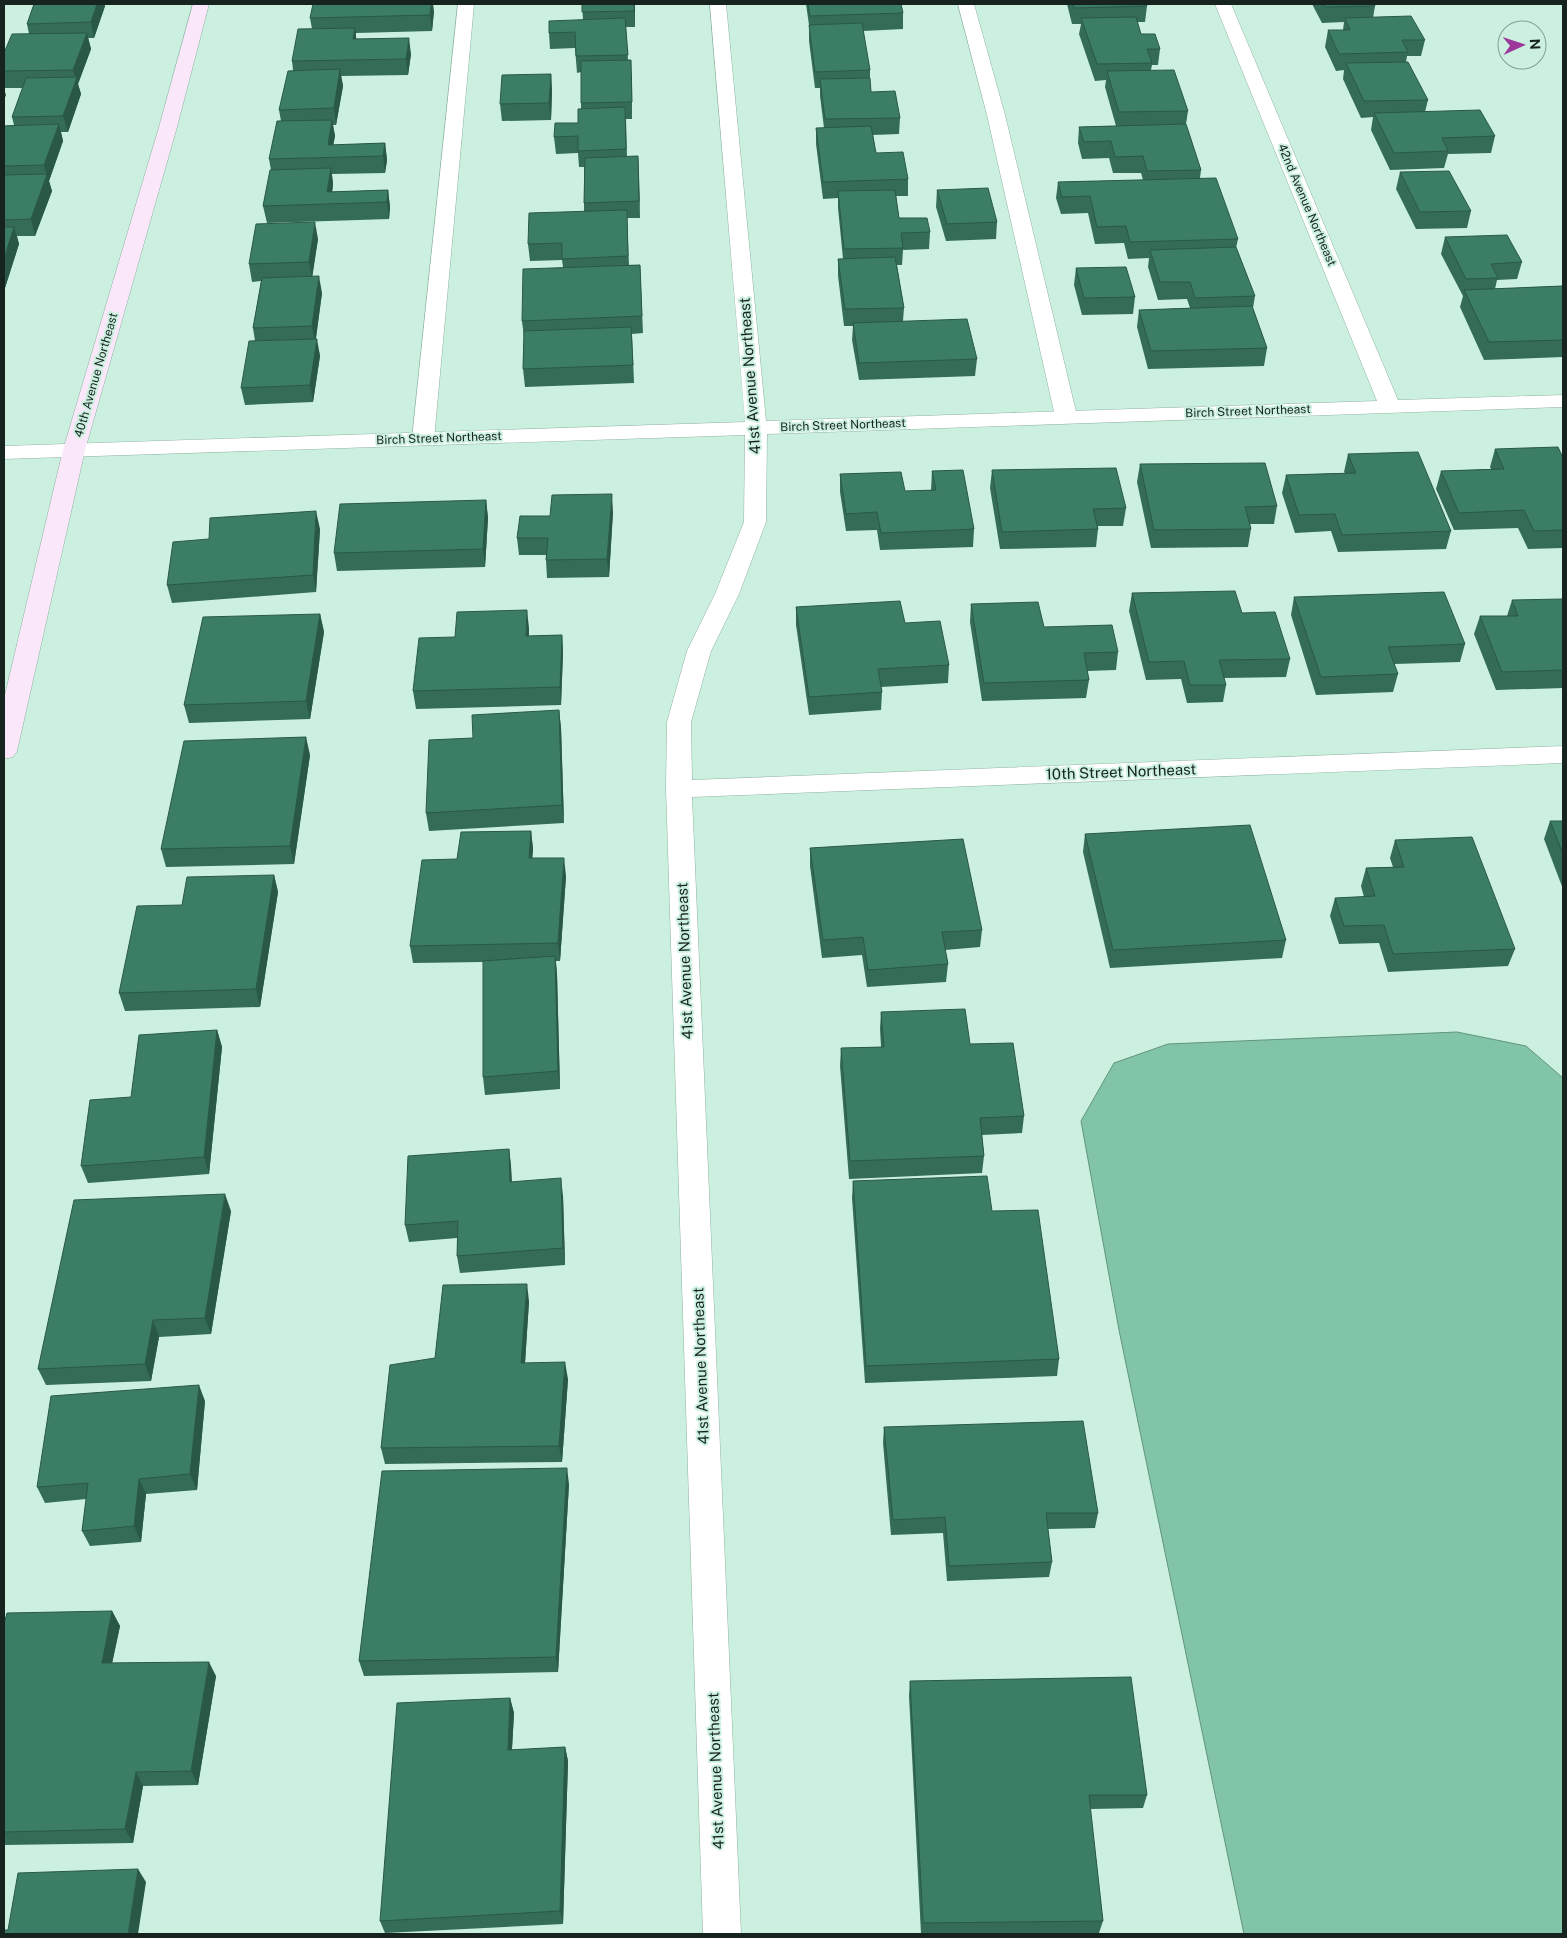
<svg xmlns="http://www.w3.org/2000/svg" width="1567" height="1938" font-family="'Public Sans',sans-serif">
<rect width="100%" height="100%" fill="#ccf0e0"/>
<path fill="#81c4a8" stroke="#61947f" d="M1457 1032 1526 1046 1563 1078V1934H1244L1119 1330 1081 1121 1114 1063 1168 1044Z"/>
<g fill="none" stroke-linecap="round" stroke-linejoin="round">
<defs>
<g id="lane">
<path d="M458 4H474L434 439 431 444 423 445 415 444 412 439Z"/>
<path d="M958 4H974L1005 115 1077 416 1074 421 1066 422 1058 421 1055 416 987 115Z"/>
</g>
<path id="street" d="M710 4H726L766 421 1377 401 1215 4H1231L1398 400 1563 395V407L767 434 766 522 739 594 711 651 691 722 692 780 1563 746V763L692 797 741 1934H703L666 789 667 722 687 651 715 594 744 522 745 435 4 459V446L745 422Z"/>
<path id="secondary" d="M193 4H209L177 127 85 450 17 751 13 757 4 759V699L63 450 159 127Z"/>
</defs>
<use href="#lane" stroke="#90b2a3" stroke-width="1"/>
<use href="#street" stroke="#90b2a3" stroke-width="1"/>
<use href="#secondary" stroke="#90b2a3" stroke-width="1"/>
<use href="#lane" fill="#fff" fill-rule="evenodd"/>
<use href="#street" fill="#fff" fill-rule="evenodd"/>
<use href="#secondary" fill="#fae7f9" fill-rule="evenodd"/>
</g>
<g fill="#346c57">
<path d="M34 4H104L105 6 94 38H88L91 49 78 84 81 94 68 132H61L63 141 49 181 52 191 35 236H17L19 244 4 291V126L14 125 12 117 23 88H4V53L29 34 27 24Z"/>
<path d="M582 4H635V27H626L628 60 632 76V119H626L627 157 638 156 640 218H627L629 265H640L643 333 632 334 634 383 525 387 523 369 524 338 522 321 563 267 562 260 530 261 528 244 584 211V167H579L578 153 556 154 554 137 578 123 581 108V72L577 73 575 48 550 49 549 33 583 20Z"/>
<path d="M806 4H901L903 13V29L863 31 870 70V83L871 92 900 118 899 134 873 135 876 153 908 179V196H896L899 218 930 232 929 249 903 250 902 265H897L904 308 903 321 977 359 975 376 859 380 852 340 853 326H844L838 276V259H843L838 208V198L823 199 816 144V128H824L820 96V88H815L809 41V25Z"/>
<path d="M1067 4H1146L1147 6 1145 22H1137L1141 34 1160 49 1158 65H1152L1151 70 1188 111 1186 124 1201 170 1200 178 1238 239 1236 248 1255 296 1253 308 1267 348 1264 366 1148 369 1137 327 1139 310 1190 308 1187 299 1158 300 1148 267 1149 258 1128 259 1124 243 1095 244 1088 213 1061 214 1056 198 1058 182 1143 180 1141 173H1113L1109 158 1082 159 1078 143 1079 127 1116 126 1105 87 1106 80 1095 81 1079 34 1081 24H1072Z"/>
<path d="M1312 4H1374L1375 6 1373 18 1425 40 1421 56H1407L1406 62 1428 100 1425 112 1495 136 1491 153 1448 154 1444 168 1390 170 1371 130 1373 117 1361 118 1343 79 1344 70 1336 71 1325 47 1328 30H1343L1344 22 1322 23Z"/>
<path d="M434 11 432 31 356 33V39L411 54 408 75 341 76 343 86 336 125H333L335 136 333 145 385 143 387 160 385 173 332 174 333 184 332 192 388 190 390 207 389 219 267 223 263 206 271 170 269 159 281 121 279 110 293 70 292 61 312 29 310 18Z"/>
<path d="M551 74 552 91 551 120 502 121 500 104Z"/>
<path d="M1400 172 1471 211 1467 228 1416 229 1396 189Z"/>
<path d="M937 190 997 222 996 239 946 241 936 207Z"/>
<path d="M1445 237 1522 262 1517 279 1497 280 1495 289 1563 286V357L1484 360 1460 307 1463 296 1441 254Z"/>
<path d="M318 239 312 276 322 293 316 339 320 356 313 402 245 405 241 388 255 341 253 328 261 281 252 282 249 264Z"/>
<path d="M1076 268 1135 297 1133 314 1082 315 1074 285Z"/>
<path d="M1495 449 1563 458V548L1528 549 1518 528 1454 530 1436 489 1441 471 1491 469 1490 467Z"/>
<path d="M1348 454 1451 531 1446 549 1338 552 1331 531 1295 533 1282 493 1286 475 1345 473 1344 472Z"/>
<path d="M1140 464 1277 506 1274 524H1250L1251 529 1248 547 1151 548 1137 482Z"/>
<path d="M992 470 1126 508 1123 526H1098V529L1096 547 1000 549 990 488Z"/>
<path d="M932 471 974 529 973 547 880 550 877 530 846 531 840 492V474L905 491 931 490Z"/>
<path d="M486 500 488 518 485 567 337 571 334 553Z"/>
<path d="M613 512 609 577 547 578 546 560V555H519L517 538 550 516Z"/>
<path d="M320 529 316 592 172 603 167 585 209 539Z"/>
<path d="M1132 593 1242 613 1290 659 1286 677 1224 678 1226 685 1223 702 1187 703 1181 679 1146 680 1129 611Z"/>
<path d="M1294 597 1465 644 1460 662 1394 664 1398 674 1393 692 1316 695 1291 615Z"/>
<path d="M1512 600H1563V688L1496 690 1474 634 1480 616H1507Z"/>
<path d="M971 604 1118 652 1116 670 1087 671 1089 680 1086 698 982 701 970 622Z"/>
<path d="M796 607 905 623 949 665 948 683 881 687 882 692 881 710 809 715 796 625Z"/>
<path d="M320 614 324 632 310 719 189 723 184 705Z"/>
<path d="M529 628V636L562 635 563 652 561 705 416 709 413 691 455 637Z"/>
<path d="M559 710 561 728 564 823 429 831 426 813 473 738Z"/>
<path d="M310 755 294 864 166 867 161 849Z"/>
<path d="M1550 821H1563V889L1544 839Z"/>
<path d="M531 831 533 849 532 858 566 876 560 961H556L557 974 560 1089 485 1095 483 1077V962L413 963 410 946 457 859Z"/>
<path d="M1085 834 1286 940 1282 958 1110 968 1083 852Z"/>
<path d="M1395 840 1515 949 1508 966 1388 972 1379 943 1339 944 1330 916 1335 898 1364 897 1361 886 1366 868 1393 867 1390 858Z"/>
<path d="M810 848 982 930 980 947 945 950 948 964 946 982 867 987 862 955 822 958 810 866Z"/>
<path d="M274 875 278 892 260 1007 125 1011 119 993 182 905Z"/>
<path d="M881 1012 970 1044 1024 1116 1022 1133 982 1135 984 1156 982 1173 849 1179 840 1066 841 1048 881 1047 880 1029Z"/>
<path d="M217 1030 222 1047 209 1174 88 1183 81 1166Z"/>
<path d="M509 1149 511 1166 512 1182 563 1196 565 1265 460 1273 457 1256V1238L409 1242 405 1225Z"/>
<path d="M853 1181 992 1211 1059 1359 1057 1376 865 1383 852 1198Z"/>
<path d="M231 1211 211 1334 159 1337 151 1381 46 1385 38 1369Z"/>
<path d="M529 1301 525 1363 568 1379 562 1462 385 1464 381 1448 435 1358Z"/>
<path d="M205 1401 197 1490 146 1494 141 1542 90 1546 82 1531 86 1499 45 1503 37 1487Z"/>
<path d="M884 1427 1098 1513 1095 1528 1048 1529 1052 1562 1049 1577 947 1581 943 1533 891 1535 883 1443Z"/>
<path d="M569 1484 558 1672 364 1676 359 1661Z"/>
<path d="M112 1611 120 1626 112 1663 216 1676 198 1785 143 1786 133 1843 4 1845V1624Z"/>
<path d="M910 1681 1147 1795 1143 1808 1090 1809 1103 1921 1099 1933 921 1934 909 1696Z"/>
<path d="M510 1698 514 1713 512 1750 565 1747 568 1761 563 1924 385 1933 380 1921Z"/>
</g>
<g fill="#2a5847">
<path d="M97 4H104L105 6 94 38 91 22Z"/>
<path d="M431 4H433L434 11 432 31 430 15Z"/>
<path d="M634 4H635V27L634 11Z"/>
<path d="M355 28 357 44 353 39Z"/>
<path d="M87 33 91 49 78 84 81 94 68 132 63 116 76 80 73 70Z"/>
<path d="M409 38 411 54 408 75 406 59Z"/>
<path d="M340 69 343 86 336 125 334 108Z"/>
<path d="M551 74 552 91 551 120 549 103Z"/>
<path d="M4 89 6 95 4 100Z"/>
<path d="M332 120 335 136 331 157 328 145Z"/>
<path d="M59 124 63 141 49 181 52 191 35 236 31 219 47 176 44 165Z"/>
<path d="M385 143 387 160 385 173 383 156Z"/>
<path d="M638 156 639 173 640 218 639 201Z"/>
<path d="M331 168 333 184 331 204 327 192Z"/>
<path d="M388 190 390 207 389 219 387 202Z"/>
<path d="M315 222 318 239 312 279 309 262Z"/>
<path d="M14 227 19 244 4 291V259Z"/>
<path d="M319 276 322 293 315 343 312 326Z"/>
<path d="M317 339 320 356 313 402 310 385Z"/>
<path d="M612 494 613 512 609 577 607 559Z"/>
<path d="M486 500 488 518 485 567 483 549Z"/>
<path d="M316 511 320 529 316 592 313 575Z"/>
<path d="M527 610 529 628 528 654 526 636Z"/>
<path d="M320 614 324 632 310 719 306 701Z"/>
<path d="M562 635 563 652 561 705 560 687Z"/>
<path d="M559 710 561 728 564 823 562 805Z"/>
<path d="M306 737 310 755 294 864 290 846Z"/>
<path d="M531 831 533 849 531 876 529 858Z"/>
<path d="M564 858 566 876 560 961 558 943Z"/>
<path d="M274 875 278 892 260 1007 256 989Z"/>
<path d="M555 956 557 974 560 1089 558 1071Z"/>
<path d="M217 1030 222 1047 209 1174 204 1157Z"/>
<path d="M509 1149 511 1166 512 1199 510 1182Z"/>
<path d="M561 1178 563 1196 565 1265 563 1248Z"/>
<path d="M225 1194 231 1211 211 1334 205 1318Z"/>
<path d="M527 1284 529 1301 524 1379 521 1363Z"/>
<path d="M153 1320 159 1337 151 1381 145 1364Z"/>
<path d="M565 1362 568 1379 562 1462 559 1446Z"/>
<path d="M199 1385 205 1401 197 1490 190 1474Z"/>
<path d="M567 1468 569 1484 558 1672 556 1657Z"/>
<path d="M139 1479 146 1494 141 1542 134 1526Z"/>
<path d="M112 1611 120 1626 109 1678 102 1663Z"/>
<path d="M209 1662 216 1676 198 1785 191 1771Z"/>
<path d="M510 1698 514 1713 511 1764 508 1750Z"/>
<path d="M565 1747 568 1761 563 1924 560 1911Z"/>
<path d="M136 1772 143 1786 133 1843 125 1829Z"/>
<path d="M138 1869 146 1882 138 1934H128Z"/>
</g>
<g fill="#3c7e65" stroke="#2a5847">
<path d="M34 4H97L91 22 27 24Z"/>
<path d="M313 4H431L430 15 310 18Z"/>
<path d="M582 4H634V11L582 12Z"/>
<path d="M808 4H901L903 13 810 16Z"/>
<path d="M1073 4H1146L1147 6 1074 8Z"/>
<path d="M1323 4H1374L1375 6 1325 7Z"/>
<path d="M1411 16 1425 40H1402L1408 52 1339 54 1328 30H1350L1345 18Z"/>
<path d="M1136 17 1141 34H1155L1160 49H1147L1152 63 1097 64 1081 18Z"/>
<path d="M625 18 628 55 576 56 575 32 549 33V21Z"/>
<path d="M862 23 870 70 815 72 809 25Z"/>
<path d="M355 28 353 39 409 38 406 59 292 61 298 29Z"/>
<path d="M87 33 73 70 4 71V53L12 34Z"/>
<path d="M631 60 632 102 581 103V61Z"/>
<path d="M1408 62 1428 100 1364 101 1346 63Z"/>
<path d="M340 69 334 108 279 110 288 71Z"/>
<path d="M1174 70 1188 111 1119 112 1107 71Z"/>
<path d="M551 74 549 103 500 104 502 75Z"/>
<path d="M77 77 63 116 12 117 26 78Z"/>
<path d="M870 78 871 92 895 91 900 118 825 119 820 79Z"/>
<path d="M625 107 626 149 578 151V136L554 137 555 123H578V109Z"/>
<path d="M1480 110 1495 136 1442 138 1448 151 1394 153 1374 113Z"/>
<path d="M332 120 328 145 385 143 383 156 269 159 277 121Z"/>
<path d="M59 124 44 165 4 166V126Z"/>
<path d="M1186 124 1201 170 1147 171 1143 156 1115 157 1111 141 1084 142 1079 127Z"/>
<path d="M871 126 876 153 903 152 908 179 823 182 816 128Z"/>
<path d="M638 156 639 201 584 203 585 158Z"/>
<path d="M331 168 327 192 388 190 387 202 263 206 270 170Z"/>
<path d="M1449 171 1471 211 1420 212 1400 172Z"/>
<path d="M47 174 31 219 4 220V175Z"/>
<path d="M1216 178 1238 239 1130 242 1126 226 1097 227 1090 196 1062 197 1058 182Z"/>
<path d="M988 188 997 222 947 224 937 190Z"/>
<path d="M895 190 899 218H927L930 232 901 233 903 248 844 249 838 191Z"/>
<path d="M627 210 628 256 562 259V243L528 244 529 213Z"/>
<path d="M315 222 309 262 249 264 256 224Z"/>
<path d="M4 227H14L4 259Z"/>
<path d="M1507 235 1522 262 1491 264 1498 278 1466 279 1445 237Z"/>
<path d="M1236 247 1255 296 1195 298 1190 282H1160L1150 250Z"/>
<path d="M895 257 904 308 845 309 838 259Z"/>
<path d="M640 265 642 316 522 321 523 269Z"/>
<path d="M1126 267 1135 297 1084 298 1076 268Z"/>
<path d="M319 276 312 326 253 328 262 278Z"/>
<path d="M1563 286V340L1489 342 1464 290Z"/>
<path d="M1252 306 1267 348 1151 351 1139 310Z"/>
<path d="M967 319 977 359 859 363 853 323Z"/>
<path d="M631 327 633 365 523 369 524 331Z"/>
<path d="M317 339 310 385 241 388 249 341Z"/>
<path d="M1558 447 1563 458V530L1534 531 1524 510 1459 513 1441 471 1504 469 1495 449Z"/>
<path d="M1418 452 1451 531 1342 535 1335 514 1299 515 1286 475 1356 473 1348 454Z"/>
<path d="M1265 463 1277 506 1245 507 1251 529 1154 530 1140 464Z"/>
<path d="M1116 468 1126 508 1093 509 1098 529 1002 532 992 470Z"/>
<path d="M963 470 974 529 881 533 877 512 846 514 840 474 901 472 905 491 936 490 932 471Z"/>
<path d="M612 494 607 559 546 560 548 538H517L520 516H550L552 495Z"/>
<path d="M486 500 483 549 334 553 340 504Z"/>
<path d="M316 511 313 575 167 585 173 542 209 539 210 518Z"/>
<path d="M1235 591 1242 613 1275 612 1290 659 1219 660 1226 685H1190L1184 661 1149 662 1132 593Z"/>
<path d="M1444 592 1465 644 1388 647 1398 674 1321 677 1294 597Z"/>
<path d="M1563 599V670L1502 672 1480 616H1518L1512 600Z"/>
<path d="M900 601 905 623 940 621 949 665 878 669 882 692 809 697 796 607Z"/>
<path d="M1038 602 1044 627 1112 625 1118 652 1084 653 1089 680 984 683 971 604Z"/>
<path d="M527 610 526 636 562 635 560 687 413 691 419 638 455 637 457 612Z"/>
<path d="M320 614 306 701 184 705 203 617Z"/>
<path d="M559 710 562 805 426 813 429 740 473 738 472 715Z"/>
<path d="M306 737 290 846 161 849 184 741Z"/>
<path d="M1550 821H1563V854Z"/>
<path d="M1250 825 1286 940 1113 950 1085 834Z"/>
<path d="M531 831 529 858H564L558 943 410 946 422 860 457 859 461 832Z"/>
<path d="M1472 837 1515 949 1393 954 1384 925 1344 926 1335 898 1375 896 1366 868 1404 867 1395 840Z"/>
<path d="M963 839 982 930 942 932 948 964 868 970 863 937 823 940 810 848Z"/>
<path d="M274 875 256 989 119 993 137 906 182 905 187 877Z"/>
<path d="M555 956 558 1071 483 1077V961Z"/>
<path d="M965 1009 970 1044 1013 1043 1024 1116 980 1118 984 1156 850 1161 841 1048 884 1047 881 1012Z"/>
<path d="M217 1030 204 1157 81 1166 90 1100 131 1097 139 1035Z"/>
<path d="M509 1149 510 1182 561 1178 563 1248 457 1256 458 1221 405 1225 408 1156Z"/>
<path d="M987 1176 992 1211 1038 1210 1059 1359 866 1366 853 1181Z"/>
<path d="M225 1194 205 1318 153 1320 145 1364 38 1369 74 1200Z"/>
<path d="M527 1284 521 1363 565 1362 559 1446 381 1448 390 1365 435 1358 443 1285Z"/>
<path d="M199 1385 190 1474 139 1479 134 1526 82 1531 88 1483 37 1487 51 1396Z"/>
<path d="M1083 1421 1098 1513H1046L1052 1562 949 1566 945 1517 893 1520 884 1427Z"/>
<path d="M567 1468 556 1657 359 1661 382 1471Z"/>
<path d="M112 1611 102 1663 209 1662 191 1771 136 1772 125 1829 4 1832V1624L7 1613Z"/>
<path d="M1131 1677 1147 1795H1089L1103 1921 923 1923 910 1681Z"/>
<path d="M510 1698 508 1750 565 1747 560 1911 380 1921 397 1703Z"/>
<path d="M138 1869 128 1934H4V1930H8L18 1873Z"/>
</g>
<g text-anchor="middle" stroke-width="4" stroke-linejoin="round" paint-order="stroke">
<g font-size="12" fill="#16231e" stroke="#ccf0e0">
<text transform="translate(1307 205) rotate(67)" y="4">42nd Avenue Northeast</text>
<text transform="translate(96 375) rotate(-74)" y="4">40th Avenue Northeast</text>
<text transform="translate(1248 411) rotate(-2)" y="4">Birch Street Northeast</text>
<text transform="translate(843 425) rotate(-2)" y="4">Birch Street Northeast</text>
<text transform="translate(439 438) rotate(-2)" y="4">Birch Street Northeast</text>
</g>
<g font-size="15" fill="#16231e" stroke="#ccf0e0">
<text transform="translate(750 376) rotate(-94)" y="5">41st Avenue Northeast</text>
<text transform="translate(1121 772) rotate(-2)" y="5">10th Street Northeast</text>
<text transform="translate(685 961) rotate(-92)" y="5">41st Avenue Northeast</text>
<text transform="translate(701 1366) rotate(-92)" y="5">41st Avenue Northeast</text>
<text transform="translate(716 1771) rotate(-92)" y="5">41st Avenue Northeast</text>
</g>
</g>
<rect width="1567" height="1938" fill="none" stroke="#16231e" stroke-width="10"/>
<g transform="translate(1522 45) rotate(87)"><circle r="24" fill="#ccf0e0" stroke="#839e92"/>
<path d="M0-4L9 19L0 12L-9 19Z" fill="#9e379a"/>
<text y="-8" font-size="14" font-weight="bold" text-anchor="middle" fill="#16231e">N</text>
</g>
</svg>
